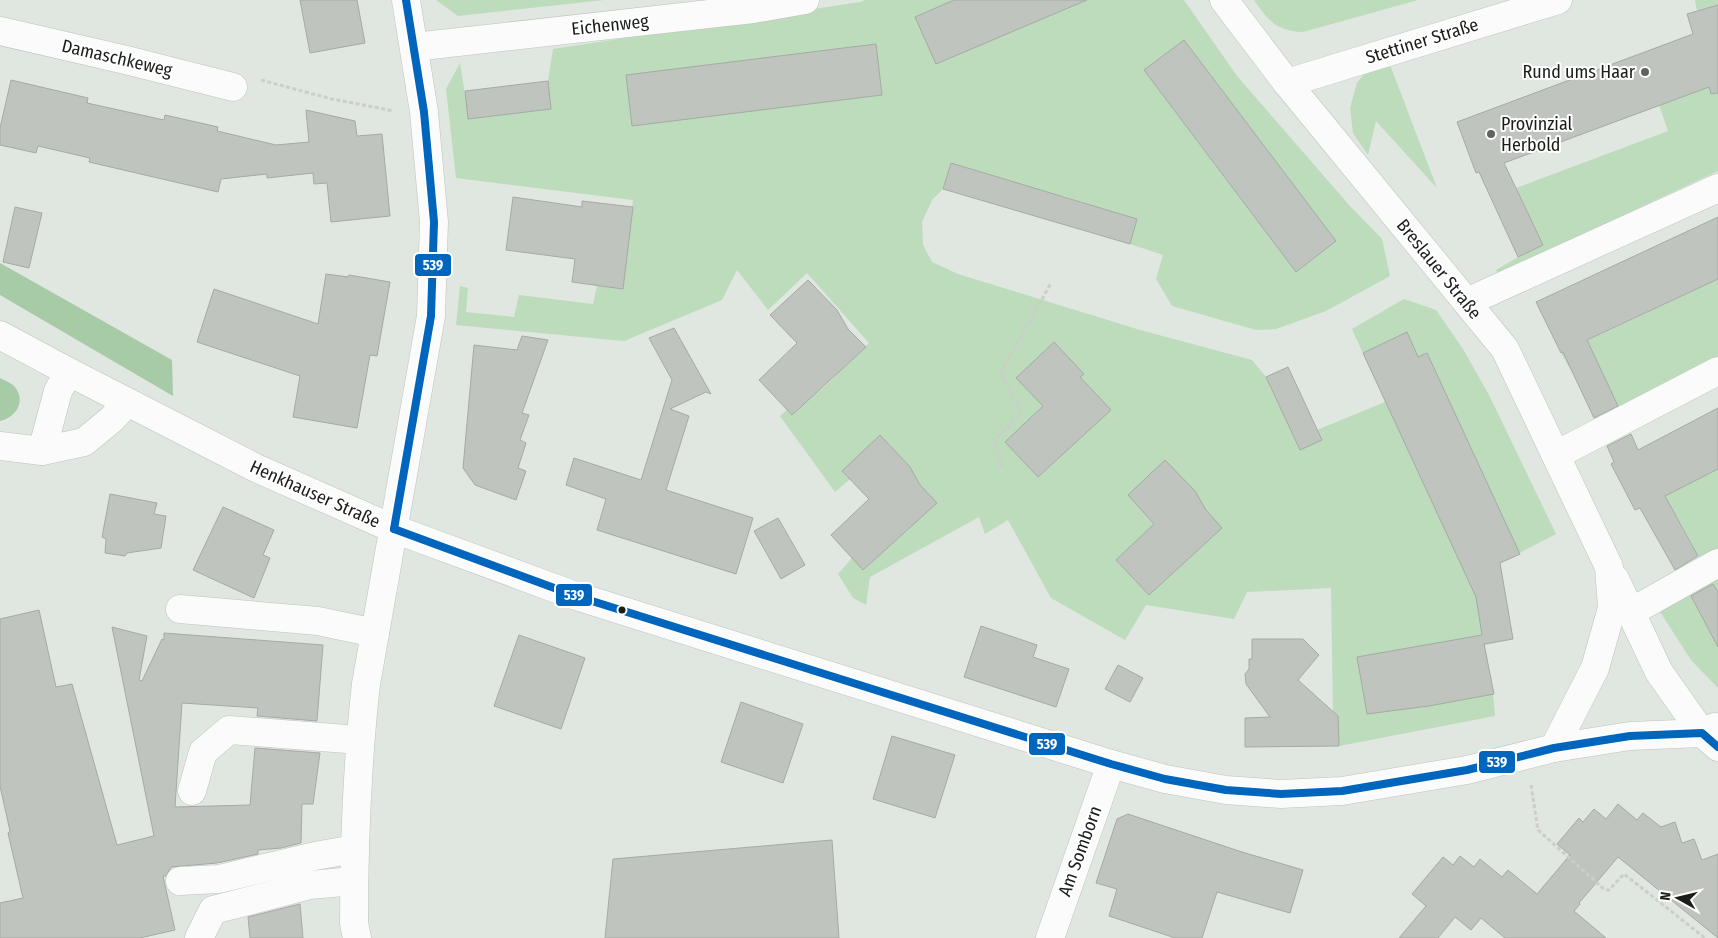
<svg xmlns="http://www.w3.org/2000/svg" width="1718" height="938" font-family="'Fira Sans Condensed',sans-serif">
<rect width="100%" height="100%" fill="#e0e6e0"/>
<g fill="#bcdcbc">
<path d="M436 0H604L458 16Z"/>
<path d="M865 0H1184L1237 76 1349 205 1382 239 1390 276 1326 311 1276 329 1256 330 1172 306 1156 279 1163 255 1130 244 1137 219 1060 195 1052 221 1022 212 1029 187 951 163 943 189 932 200 922 222 923 245 932 262 958 274 1140 330 1252 360 1266 377 1297 444 1318 434 1317 430 1385 402 1352 329 1404 299 1436 310 1463 349 1489 395 1556 534 1500 563 1513 639 1485 645 1493 694 1495 716 1339 746 1338 717H1333L1331 588 1247 592 1234 619 1146 605 1125 640 1051 598 1008 520 985 534 979 517 870 577 866 605 853 598 838 574 852 558 831 535 869 499 850 479 835 492 780 416 787 410 791 414 824 387 869 343 807 273 768 310 737 270 722 300 624 341 456 325 460 286 468 288 466 312 514 317 519 295 593 304 597 286 623 288 633 200 456 178 446 89 460 63 469 119 550 109 548 81 553 49 860 2Z"/>
<path d="M1254 0H1418L1303 32C1277 31 1268 21 1254 0Z"/>
<path d="M1695 0H1718V5L1697 11Z"/>
<path d="M1387 57 1437 188 1376 121 1368 155 1353 133 1350 108 1357 83 1370 66Z"/>
<path d="M1718 60V171L1649 203 1500 279 1496 270 1518 257 1543 245 1516 188 1668 131 1659 105Z"/>
<path d="M1718 279V360L1621 413 1597 362 1573 374 1561 353Z"/>
<path d="M1718 469V555L1703 564 1676 515 1654 501Z"/>
<path d="M1718 571V688L1691 660 1657 607Z"/>
</g>
<g fill="#a7caa7">
<path d="M0 263 172 360 173 396 0 295Z"/>
<path d="M0 378C6 381 14 384 17 390 25 404 14 418 0 421Z"/>
</g>
<g fill="#bfc4bf" stroke="#a5aaa5">
<path d="M300 0H357L365 43 310 53Z"/>
<path d="M954 0H1087L936 64 915 17Z"/>
<path d="M1718 5V93L1711 94 1709 87 1504 163 1543 245 1518 257 1479 172 1476 173 1457 122 1693 34 1687 14Z"/>
<path d="M1184 40 1336 241 1296 272 1144 70Z"/>
<path d="M876 44 882 95 632 126 626 75Z"/>
<path d="M11 80 88 98 87 103 164 120 165 115 218 127 217 131 276 145 309 142 306 110 355 121 357 136 382 134 390 216 331 222 327 183 314 184 313 173 267 178V174L221 179 218 192 89 162 90 158 38 146 36 153 0 145V128Z"/>
<path d="M548 81 551 109 468 119 465 91Z"/>
<path d="M951 163 1137 219 1130 244 943 189Z"/>
<path d="M513 197 582 207V201L633 207 623 289 572 282 575 259 506 250Z"/>
<path d="M15 207 42 213 29 268 3 262Z"/>
<path d="M1718 217V279L1587 340 1618 406 1594 418 1563 352 1561 353 1536 302Z"/>
<path d="M326 274 348 277 349 275 390 282 377 356 370 355 357 428 293 417 300 376 197 342 214 289 318 324Z"/>
<path d="M808 280 837 310 848 329 866 347 792 415 759 380 797 343 770 315Z"/>
<path d="M674 328 711 394 706 392 670 409 689 416 666 490 753 518 736 574 597 530 606 499 566 485 574 458 641 480 672 380 649 338Z"/>
<path d="M1407 332 1418 357 1427 353 1520 554 1500 563 1513 639 1484 644 1494 694 1429 706 1367 714 1357 657 1482 635 1476 597 1363 353Z"/>
<path d="M522 336 548 340 522 413 529 415 520 440 526 443 518 468 526 471 516 500 475 485 463 468 474 345 517 350Z"/>
<path d="M1054 342 1084 374 1080 377 1111 410 1038 477 1005 442 1043 406 1016 378Z"/>
<path d="M1288 367 1322 440 1300 450 1266 377Z"/>
<path d="M1718 408V469L1665 496 1698 556 1675 570 1640 508 1635 510 1611 464 1614 462 1607 446 1631 434 1638 450Z"/>
<path d="M880 435 910 467 920 485 937 503 863 570 831 535 869 499 842 471Z"/>
<path d="M1165 460 1195 491 1206 510 1222 528 1149 595 1116 560 1154 524 1128 495Z"/>
<path d="M110 494 157 503 154 514 166 516 161 548 127 553 125 556 105 553 106 539 102 537Z"/>
<path d="M223 507 274 530 263 555 270 558 254 598 193 570Z"/>
<path d="M778 518 805 565 781 579 754 531Z"/>
<path d="M1713 584 1718 592V647L1691 596Z"/>
<path d="M39 610 56 687 72 684 117 845 154 836 112 627 147 636 139 680 142 681 162 639 164 640V633L323 645 317 721 257 716 258 708 182 703 175 807 250 805 255 748 320 753 313 804H302L301 843 281 848 258 850V854L217 863 171 867 166 876H163L175 930 140 938H0V903L23 898 8 833 10 831 0 786V619Z"/>
<path d="M981 626 1037 645 1033 657 1069 669 1056 707 964 677Z"/>
<path d="M519 635 585 658 561 729 494 706Z"/>
<path d="M1252 639H1303L1319 655 1298 680 1338 716 1339 746 1245 747V718L1270 717 1246 684 1245 674 1249 669V659H1252Z"/>
<path d="M1118 665 1143 678 1130 702 1105 689Z"/>
<path d="M741 702 803 724 783 783 721 762Z"/>
<path d="M892 736 955 755 935 818 873 799Z"/>
<path d="M1618 804 1637 820 1643 813 1661 827 1675 822 1682 843 1694 839 1702 860 1718 854V938L1618 857 1579 903 1580 904 1574 911 1606 938H1505L1481 918 1471 930 1455 917 1438 938H1399L1426 906 1412 894 1443 857 1453 865 1460 856 1474 867 1480 859 1502 877 1508 870 1537 894 1570 855 1557 844 1579 818 1583 822 1594 809 1606 819Z"/>
<path d="M1128 814 1242 852 1303 870 1290 913 1217 892 1202 938H1175L1109 916 1117 889 1096 883 1117 819Z"/>
<path d="M832 840 839 938H605L613 859Z"/>
<path d="M300 904 303 938H250L248 917Z"/>
</g>
<g fill="none" stroke-linecap="round" stroke-linejoin="round">
<defs>
<g id="minor">
<path d="M1224 0 1287 83 1505 349 1609 567 1612 608 1595 668 1554 748"/>
<path d="M0 31 126 60 233 87"/>
<path d="M414 47 753 9 805 0"/>
<path d="M1287 83 1558 0"/>
<path d="M1467 302 1718 188"/>
<path d="M0 335 69 372 256 468 394 529 576 596 1111 764 1165 779 1226 790 1281 794 1342 791 1467 770 1554 748 1630 736 1702 733 1718 747"/>
<path d="M0 446 42 451 84 442 112 419 127 402"/>
<path d="M42 451 58 391 69 372"/>
<path d="M1556 455 1718 371"/>
<path d="M1615 579 1659 672 1702 733 1715 727"/>
<path d="M180 609 318 621 375 633"/>
<path d="M1631 612 1718 563"/>
<path d="M192 791 203 752 229 730 360 740"/>
<path d="M180 881 219 879 315 856 354 849"/>
<path d="M199 938 213 910 310 885 354 881"/>
<path d="M357 938 354 923C354 843 357 764 366 684L431 316 434 222 424 112 406 0"/>
<path d="M1050 938 1111 764"/>
</g>
</defs>
<use href="#minor" stroke="#bec3be" stroke-width="29"/>
<g stroke="#cccdcc" stroke-width="3" stroke-dasharray="4 2.5" stroke-linecap="butt">
<path d="M261 80 332 99 394 111"/>
<path d="M1002 467 994 441 1021 413 1001 372 1051 283"/>
<path d="M1531 785 1538 830 1605 890H1609L1624 874 1705 938"/>
</g>
<use href="#minor" stroke="#fafbfa" stroke-width="28"/>
<defs>
<g id="bus-1">
<path d="M394 529 576 596 1111 764 1165 779 1226 790 1281 794 1342 791 1467 770 1554 748 1630 736 1702 733 1718 747"/>
<path d="M394 529 431 316 434 222 424 112 406 0"/>
</g>
</defs>
<use href="#bus-1" stroke="#fff" stroke-width="11"/>
<use href="#bus-1" stroke="#0065bd" stroke-width="8"/>
</g>
<g fill="#5f645f" stroke="#fff" stroke-width="2">
<circle cx="1645" cy="72" r="5"/>
<circle cx="1491" cy="134" r="5"/>
</g>
<circle fill="#191e19" stroke="#fff" stroke-width="2" cx="622" cy="610" r="4.5"/>
<g text-anchor="middle" stroke-width="4" stroke-linejoin="round" paint-order="stroke">
<g font-size="18" fill="#191e19" stroke="#fff">
<text transform="translate(610 25) rotate(-6)" y="6">Eichenweg</text>
<text transform="translate(1422 41) rotate(-17)" y="6">Stettiner Straße</text>
<text transform="translate(117 58) rotate(13)" y="6">Damaschkeweg</text>
<text transform="translate(1439 269) rotate(51)" y="6">Breslauer Straße</text>
<text transform="translate(315 494) rotate(24)" y="6">Henkhauser Straße</text>
<text transform="translate(1080 851) rotate(-70)" y="6">Am Somborn</text>
</g>
<g font-size="18" fill="#191e19" stroke="#fff" text-anchor="end">
<text x="1635" y="78">Rund ums Haar</text>
<text x="1501" y="130" text-anchor="start">Provinzial<tspan x="1501" dy="21">Herbold</tspan></text>
</g>
</g>
<g stroke="#fff" stroke-width="2">
<rect x="414" y="253" width="38" height="24" rx="5" fill="#0065bd"/>
<rect x="555" y="583" width="38" height="24" rx="5" fill="#0065bd"/>
<rect x="1028" y="732" width="38" height="24" rx="5" fill="#0065bd"/>
<rect x="1478" y="750" width="38" height="24" rx="5" fill="#0065bd"/>
</g>
<g font-size="14" text-anchor="middle" font-weight="bold" fill="#fff">
<text x="433" y="270">539</text>
<text x="574" y="600">539</text>
<text x="1047" y="749">539</text>
<text x="1497" y="767">539</text>
</g>
<g transform="translate(1678 898) rotate(278)" stroke="#ffffff" stroke-width="4" paint-order="stroke">
<path d="M0-4L9 19L0 12L-9 19Z" fill="#191e19"/>
<text y="-8" font-size="14" font-weight="bold" text-anchor="middle" fill="#191e19">N</text>
</g>
</svg>
